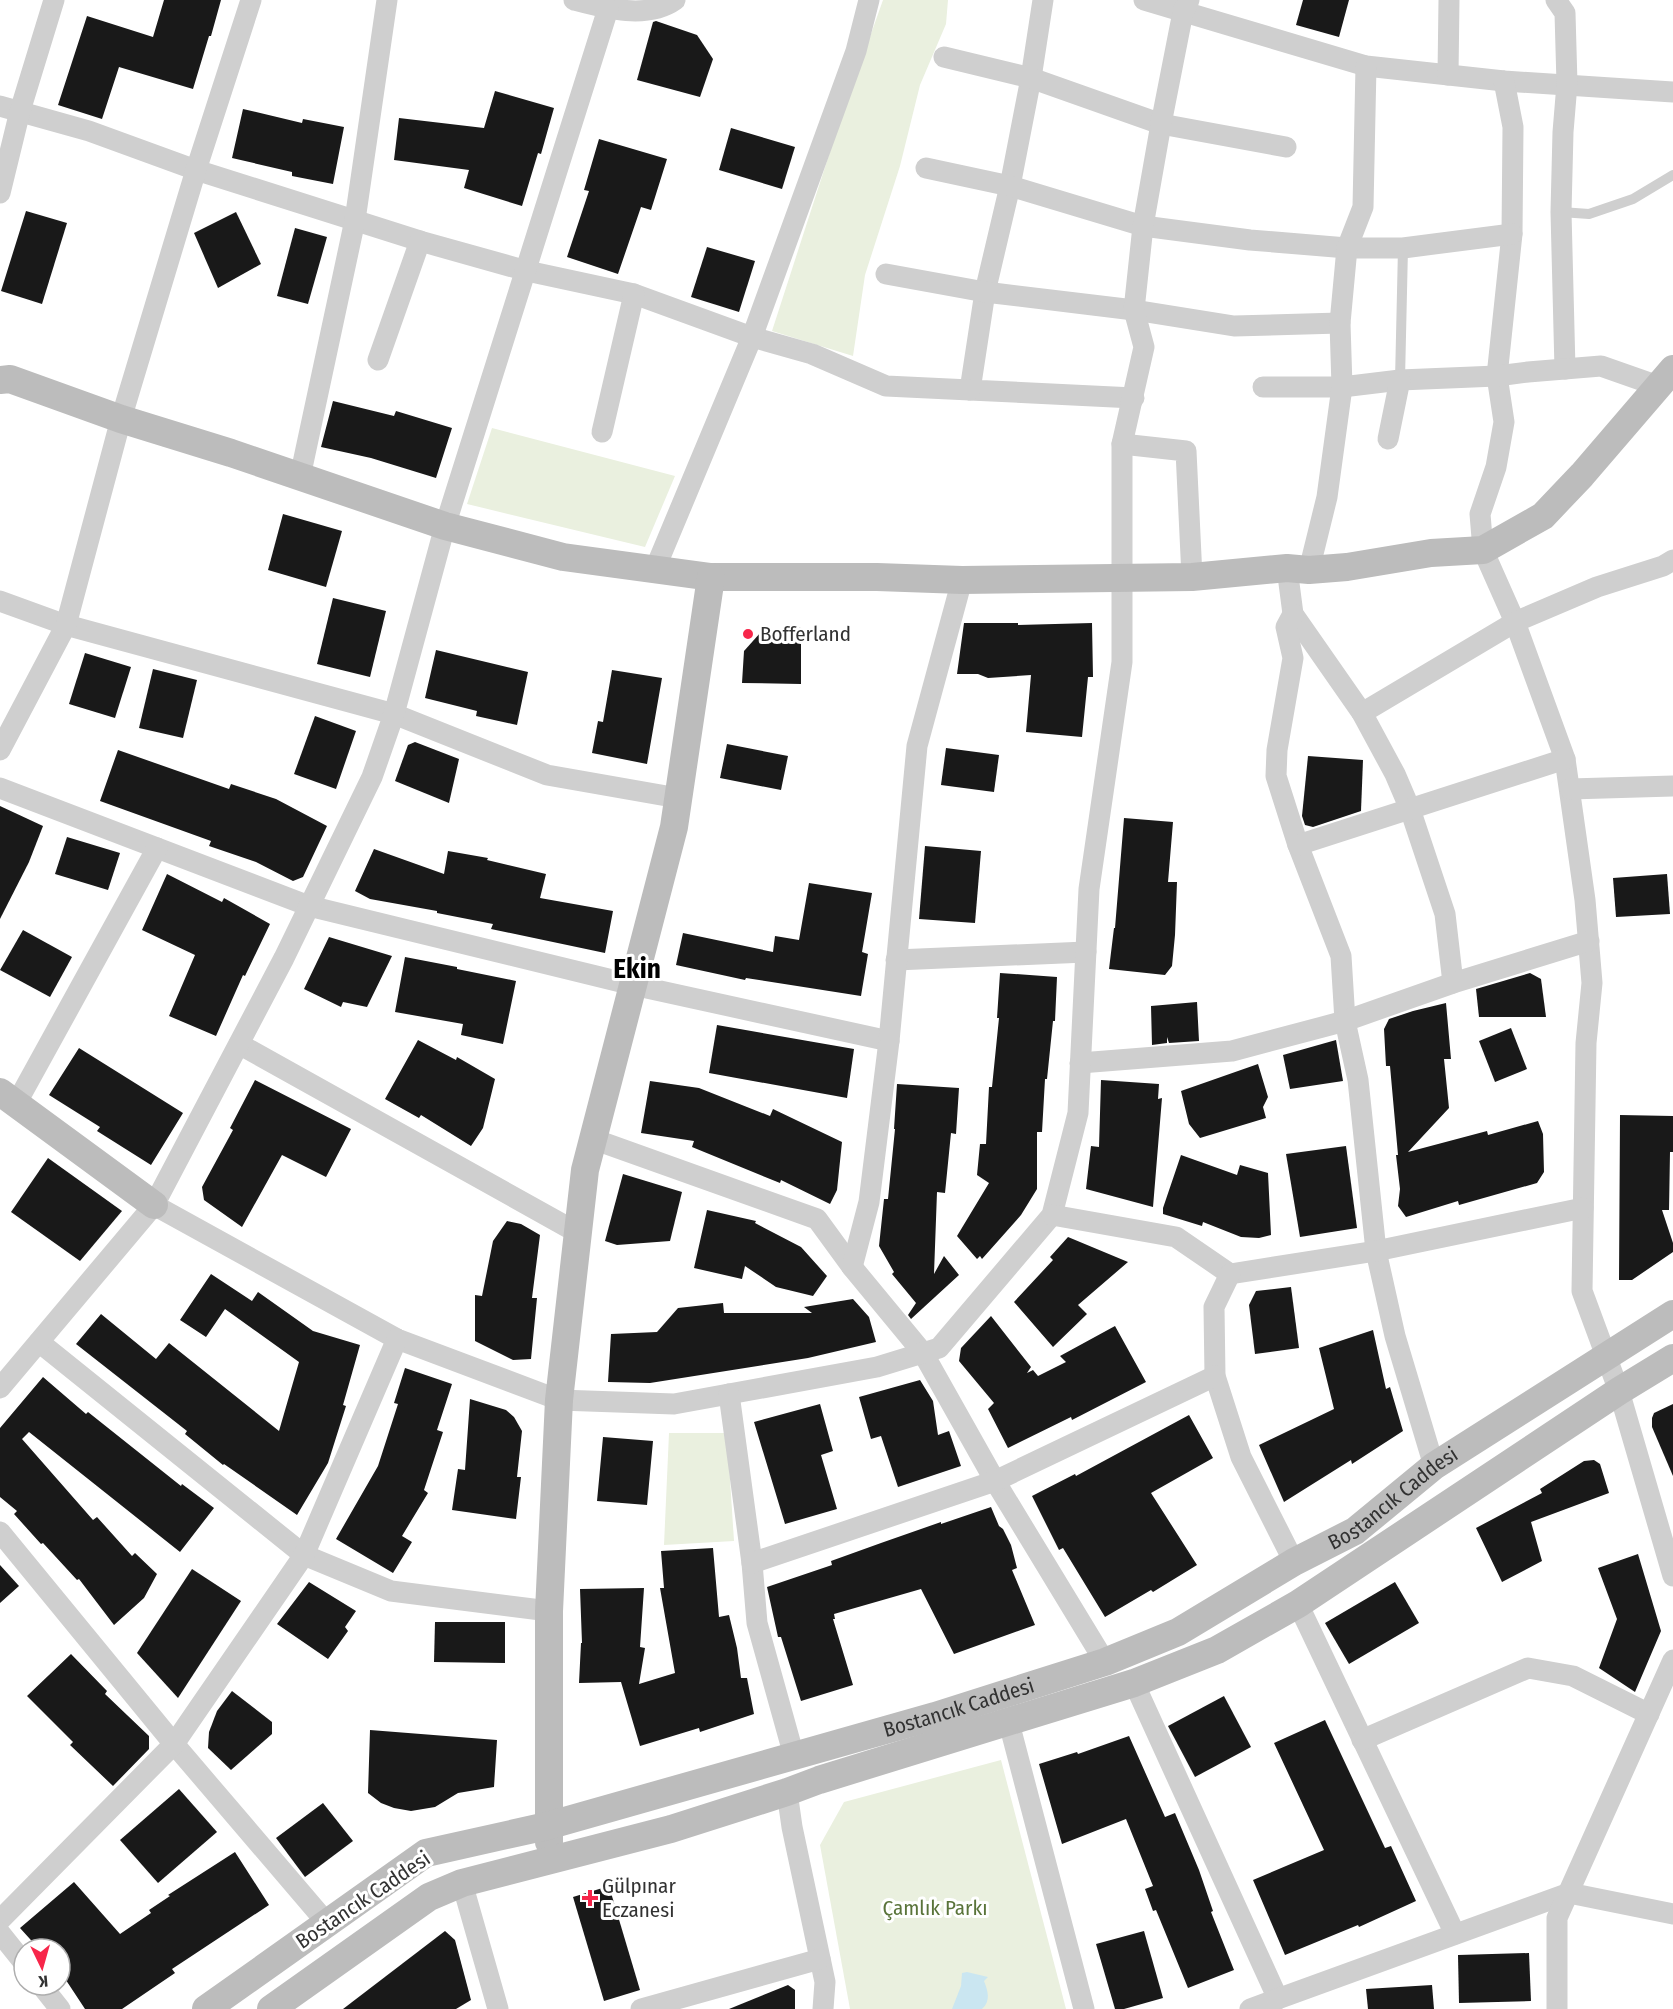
<svg xmlns="http://www.w3.org/2000/svg" width="1673" height="2009" font-family="'Fira Sans Condensed',sans-serif">
<rect width="100%" height="100%" fill="#fff"/>
<g fill="#eaf0df">
<path d="M883 0H948L946 24 920 85 900 166 865 275 853 356 772 331 839 124Z"/>
<path d="M492 428 675 476 645 547 467 504Z"/>
<path d="M669 1433H727L734 1541 664 1545Z"/>
<path d="M1001 1760 1066 2009H850L820 1845 844 1802Z"/>
</g>
<path fill="#cae6f1" d="M967 1972 988 1977 984 1981C988 1991 991 2001 982 2009H952L961 1986 962 1973Z"/>
<g fill="#191919">
<path d="M164 0H221L211 36H209L193 89 119 67 102 119 58 105 87 16 153 37Z"/>
<path d="M1303 0H1349L1339 37 1296 25Z"/>
<path d="M656 21 697 35 713 59 700 97 637 80 653 22Z"/>
<path d="M495 91 554 108 541 154 538 153 522 206 464 188 469 170 394 160 399 118 484 128Z"/>
<path d="M243 109 302 123 303 119 344 127 333 184 292 176V172L232 158Z"/>
<path d="M731 128 795 147 782 189 719 170Z"/>
<path d="M599 139 667 159 651 210 641 207 618 274 567 257 589 191 584 190Z"/>
<path d="M26 211 67 223 42 304 1 291Z"/>
<path d="M236 212 261 264 218 288 194 233Z"/>
<path d="M295 228 327 237 308 304 277 296Z"/>
<path d="M707 247 755 261 739 312 691 297Z"/>
<path d="M333 401 394 416 396 411 452 428 436 478 371 458 321 447Z"/>
<path d="M283 514 342 531 326 587 268 570Z"/>
<path d="M333 598 386 611 370 677 317 664Z"/>
<path d="M964 623H1018V625L1092 623 1093 677H1088L1082 737 1026 732 1031 675 988 678 978 674H957Z"/>
<path d="M801 627V684L742 683 744 651 761 632Z"/>
<path d="M436 650 528 672 517 725 476 716 477 711 425 698Z"/>
<path d="M85 653 131 667 115 718 69 704Z"/>
<path d="M153 669 197 680 183 738 139 728Z"/>
<path d="M612 670 662 678 647 764 592 753 598 721 603 722Z"/>
<path d="M315 716 356 731 336 789 294 774Z"/>
<path d="M415 742 459 759 449 803 395 781 408 745Z"/>
<path d="M727 744 788 756 781 790 720 778Z"/>
<path d="M946 748 999 755 994 792 941 785Z"/>
<path d="M118 750 229 789 231 784 276 799 327 826 303 877 293 881 256 862 209 846 211 841 100 801Z"/>
<path d="M1308 756 1363 760 1361 811 1313 827 1305 825 1302 816Z"/>
<path d="M0 806 43 826 29 862 0 919Z"/>
<path d="M1124 818 1173 822 1168 882H1177L1175 935 1172 966 1165 975 1109 969 1114 928H1115Z"/>
<path d="M67 837 120 853 108 890 55 874Z"/>
<path d="M925 846 981 851 975 923 919 919Z"/>
<path d="M374 849 444 874 448 851 488 858 487 860 546 874 540 898 613 911 605 953 491 929 493 924 437 913V911L370 899 355 891Z"/>
<path d="M167 874 222 902 224 898 270 924 245 976 243 975 216 1036 169 1016 195 955 142 930Z"/>
<path d="M1667 874 1670 914 1616 917 1613 878Z"/>
<path d="M809 883 872 893 862 952 868 954 861 996 746 978 745 980 676 965 683 933 773 952 775 936 799 940Z"/>
<path d="M23 930 72 957 50 997 0 970Z"/>
<path d="M329 937 392 956 367 1007 343 1002 341 1007 304 989Z"/>
<path d="M405 957 457 967V969L516 981 503 1044 461 1035 463 1024 395 1012Z"/>
<path d="M1000 973 1057 977 1055 1021H1053L1047 1079H1045L1042 1132H1037V1189L1021 1215 982 1259 980 1256 977 1259 957 1236 989 1183 977 1175 980 1144H986L989 1087H992L999 1018H997Z"/>
<path d="M1530 973 1541 979 1546 1017H1479L1476 989Z"/>
<path d="M1197 1002 1199 1041 1169 1043 1167 1037V1043L1152 1045 1151 1006Z"/>
<path d="M1446 1003 1451 1059H1444L1449 1108 1408 1152 1487 1131 1488 1135 1538 1121 1543 1134 1544 1172 1537 1183 1459 1205 1458 1201 1406 1217 1398 1206 1400 1189 1396 1155H1398L1390 1066H1386L1384 1029 1389 1019 1413 1011Z"/>
<path d="M717 1025 854 1049 847 1098 709 1073Z"/>
<path d="M1511 1028 1527 1069 1495 1082 1479 1041Z"/>
<path d="M418 1040 456 1060 457 1057 495 1079 483 1128 471 1146 421 1115 419 1118 385 1099Z"/>
<path d="M1336 1040 1343 1081 1290 1089 1283 1055Z"/>
<path d="M79 1048 183 1113 151 1165 97 1131 100 1127 49 1095Z"/>
<path d="M1258 1064 1268 1097 1263 1107 1266 1118 1200 1138 1189 1124 1181 1091Z"/>
<path d="M255 1080 351 1129 326 1177 282 1155 242 1227 204 1200 202 1187 233 1130 230 1128Z"/>
<path d="M1101 1080 1159 1084 1158 1099 1162 1098 1153 1207 1086 1189 1091 1146 1099 1147Z"/>
<path d="M650 1081 699 1088 770 1116 773 1109 842 1142 837 1190 830 1204 781 1180 780 1183 692 1147 694 1141 641 1133Z"/>
<path d="M897 1084 959 1088 956 1134 951 1133 945 1193 937 1192 934 1274 944 1256 959 1275 911 1319 908 1315 916 1303 892 1274 894 1272 879 1246 884 1199H888L895 1129H894Z"/>
<path d="M1620 1115 1673 1116V1152H1670L1669 1210H1662L1673 1243V1252L1632 1280H1619Z"/>
<path d="M1346 1146 1357 1228 1300 1237 1286 1154Z"/>
<path d="M1181 1155 1237 1175 1240 1165 1268 1173 1271 1235 1259 1238 1241 1237 1203 1222 1202 1226 1163 1214V1208Z"/>
<path d="M48 1158 122 1211 80 1261 11 1212Z"/>
<path d="M623 1174 682 1192 670 1241 617 1245 605 1241Z"/>
<path d="M707 1210 756 1221 755 1223 801 1247 827 1276 813 1296 776 1287 745 1266 742 1279 694 1268Z"/>
<path d="M507 1221 521 1224 540 1235 532 1298H537L531 1359 513 1360 475 1341V1295L482 1296 493 1241Z"/>
<path d="M1068 1237 1128 1262 1078 1305 1087 1314 1053 1347 1014 1302 1053 1260 1050 1257Z"/>
<path d="M211 1274 252 1301 258 1292 313 1331 360 1345 343 1405 346 1406 328 1463 297 1515 224 1464 223 1465 185 1434 187 1431 76 1344 101 1314 156 1359 169 1343 279 1431 299 1362 225 1309 206 1337 180 1320Z"/>
<path d="M1291 1287 1299 1348 1255 1354 1249 1305 1256 1291Z"/>
<path d="M853 1299 869 1317 876 1342 808 1358 650 1383 608 1382 611 1334 657 1332 678 1308 723 1303 724 1313H812L804 1307Z"/>
<path d="M991 1316 1031 1367 1027 1373 1033 1370 1038 1376 1066 1362 1060 1356 1115 1326 1146 1382 1072 1420 1071 1417 1008 1448 988 1409 994 1403 959 1361 961 1348Z"/>
<path d="M1373 1330 1386 1389 1390 1387 1403 1431 1352 1464 1351 1460 1284 1502 1259 1445 1334 1409 1319 1348Z"/>
<path d="M405 1368 452 1384 437 1430 443 1432 424 1490 428 1493 402 1536 412 1542 393 1573 336 1539 378 1466 398 1404 394 1403Z"/>
<path d="M43 1377 86 1414 88 1412 181 1486 182 1484 214 1508 180 1552 29 1432 22 1439 93 1520 97 1517 132 1556 135 1553 157 1574 144 1598 114 1625 79 1579 77 1580 43 1543 41 1544 14 1514 17 1511 0 1497V1428Z"/>
<path d="M920 1380 933 1401 938 1435 949 1431 961 1466 898 1487 881 1436 871 1439 859 1397Z"/>
<path d="M470 1399 506 1410 514 1417 522 1431 517 1477H521L516 1519 452 1510 458 1469 465 1470Z"/>
<path d="M820 1404 833 1451 821 1455 837 1509 785 1524 754 1422Z"/>
<path d="M1673 1404V1476L1652 1427V1418L1654 1413Z"/>
<path d="M1189 1415 1213 1458 1151 1493 1197 1565 1153 1592 1151 1590 1105 1617 1063 1548 1059 1550 1032 1496 1075 1474 1076 1476Z"/>
<path d="M603 1437 653 1441 647 1505 597 1501Z"/>
<path d="M1594 1460 1600 1464 1609 1493 1531 1522 1542 1561 1502 1582 1476 1528 1542 1493 1540 1489 1584 1461Z"/>
<path d="M991 1507 999 1526 1003 1529 1011 1545 1017 1568 1012 1570 1035 1625 954 1654 921 1589 834 1614 835 1619H833L853 1685 801 1701 781 1637H778L767 1587 832 1565 831 1561 881 1543 941 1522V1524Z"/>
<path d="M713 1548 719 1617 729 1615 737 1648 741 1678H747L754 1714 700 1732 699 1728 640 1746 621 1682 579 1683 581 1643H582L580 1589 644 1588 640 1647 645 1648 639 1684 675 1673 660 1588H664L661 1551Z"/>
<path d="M1638 1554 1661 1631 1635 1692 1599 1668 1617 1619 1598 1568Z"/>
<path d="M0 1565 19 1586 0 1603Z"/>
<path d="M192 1569 241 1601 178 1698 137 1653Z"/>
<path d="M309 1582 356 1611 345 1627 348 1631 328 1659 277 1624Z"/>
<path d="M1395 1582 1419 1623 1349 1664 1325 1623Z"/>
<path d="M435 1622H505V1663L434 1662Z"/>
<path d="M71 1654 107 1691 105 1694 149 1736V1749L113 1786 70 1745 73 1742 27 1696Z"/>
<path d="M232 1691 272 1722V1734L231 1770 208 1748 209 1732 217 1711Z"/>
<path d="M1224 1696 1251 1747 1195 1777 1168 1726Z"/>
<path d="M1325 1720 1385 1848 1391 1846 1416 1901 1359 1927 1358 1925 1285 1955 1253 1880 1324 1850 1274 1743Z"/>
<path d="M370 1730 497 1740 494 1787 458 1793 435 1807 411 1811 394 1808 381 1803 368 1793Z"/>
<path d="M1129 1736 1165 1817 1175 1813 1199 1870 1213 1911 1211 1912 1234 1970 1188 1988 1156 1910 1153 1911 1145 1889 1153 1886 1126 1819 1062 1844 1039 1764 1077 1752 1078 1754Z"/>
<path d="M179 1789 217 1832 158 1883 120 1840Z"/>
<path d="M323 1803 353 1841 305 1877 276 1838Z"/>
<path d="M235 1852 269 1905 172 1969 175 1973 122 2009H85L60 1971V1949H39L20 1928 74 1882 120 1934 151 1913 149 1910 170 1896 168 1895Z"/>
<path d="M609 1886 640 1990 604 2001 573 1897Z"/>
<path d="M445 1931 455 1940 471 2000 456 2009H343Z"/>
<path d="M1144 1931 1163 1998 1124 2009H1115L1096 1944Z"/>
<path d="M1529 1953 1531 2001 1459 2003 1458 1955Z"/>
<path d="M788 1985 795 1990V2009H729Z"/>
<path d="M1432 1985 1434 2009H1368L1366 1989Z"/>
</g>
<g fill="none" stroke-linecap="round" stroke-linejoin="round">
<g stroke="#cfcfcf" stroke-width="10">
<path d="M1561 212 1589 214 1633 199 1673 175"/>
<path d="M1400 380 1403 248"/>
</g>
<g stroke="#cfcfcf" stroke-width="21">
<path d="M574 0C604 8 647 20 675 0"/>
<path d="M1043 0 1031 78 1010 186 985 292 970 390 1134 398"/>
<path d="M1144 0 1366 66 1504 81 1673 92"/>
<path d="M1556 0 1565 13 1567 84 1563 132 1561 212 1565 369"/>
<path d="M944 57 1031 78 1161 124 1286 147"/>
<path d="M1448 75 1449 0"/>
<path d="M1504 81 1513 127 1512 234 1497 376 1504 422 1496 467 1480 514 1483 550 1515 622 1565 759 1585 900 1592 983 1586 1043 1582 1291 1619 1391 1673 1576"/>
<path d="M0 106 89 131 196 170 420 241 527 271 634 294 752 337 812 354 886 386 970 390"/>
<path d="M926 168 1010 186 1143 226 1250 240 1347 248H1403L1512 234"/>
<path d="M0 193 20 111 54 0"/>
<path d="M886 274 985 292 1134 310 1234 326 1340 323"/>
<path d="M378 360 420 241"/>
<path d="M1263 387H1342L1400 380 1497 376 1528 372 1601 366 1658 386"/>
<path d="M602 432 634 294"/>
<path d="M1388 439 1400 380"/>
<path d="M1122 444 1186 451 1192 577"/>
<path d="M300 477 355 220 387 0"/>
<path d="M1287 568 1293 614 1362 713 1395 774 1410 809 1445 914 1453 983"/>
<path d="M655 569 752 337 856 51 869 0"/>
<path d="M1309 570 1327 497 1342 387 1340 323 1347 248 1363 207 1366 66"/>
<path d="M0 601 66 625 394 714 547 775 678 798"/>
<path d="M1293 614 1286 627 1293 658 1277 750 1276 776 1298 845 1341 956 1345 1021 1358 1080 1376 1251 1395 1336 1434 1466"/>
<path d="M1362 713 1515 622 1597 587 1663 566 1673 560"/>
<path d="M0 750 66 625 121 419 196 170 251 0"/>
<path d="M0 788 309 906 633 985 889 1041"/>
<path d="M1570 789 1673 786"/>
<path d="M1298 845 1565 759"/>
<path d="M896 960 1086 952"/>
<path d="M239 1044 578 1233"/>
<path d="M1080 1063 1232 1051 1345 1021 1453 983 1589 941"/>
<path d="M16 1104 157 848"/>
<path d="M593 1139 817 1219 852 1267 923 1353 995 1481 1105 1662"/>
<path d="M154 1205 397 1339 559 1400 674 1404 877 1367 939 1348 1052 1215 1078 1113 1089 889 1122 662V444L1144 347 1134 310 1143 226 1161 124 1183 12 1189 0"/>
<path d="M1052 1215 1176 1237 1230 1274 1376 1251 1583 1208"/>
<path d="M852 1267 869 1202 889 1041 917 746 962 580"/>
<path d="M1230 1274 1214 1307 1215 1376 1241 1457 1294 1562"/>
<path d="M39 1342 304 1555 391 1591 549 1611"/>
<path d="M0 1388 154 1205 284 958 372 777 394 714 445 526 608 9"/>
<path d="M729 1394 752 1563 757 1623 794 1756"/>
<path d="M0 1532 174 1744 326 1922"/>
<path d="M752 1563 995 1481 1215 1376"/>
<path d="M1298 1604 1455 1934"/>
<path d="M1134 1683 1278 1999"/>
<path d="M1009 1723 1084 2009"/>
<path d="M1362 1740 1528 1668 1573 1676 1649 1714"/>
<path d="M787 1792 792 1827 825 1982 823 2009"/>
<path d="M462 1883 498 2009"/>
<path d="M0 1920 174 1744 304 1555 397 1339"/>
<path d="M0 1933 24 1963"/>
<path d="M41 1985 60 2009"/>
<path d="M641 2009 820 1959"/>
<path d="M1250 2009 1569 1893 1673 1914"/>
<path d="M1557 2009V1918L1673 1660"/>
</g>
<g stroke="#bcbcbc" stroke-width="28">
<path d="M0 380 10 379 121 419 231 453 445 526 563 557 711 577H877L962 580 1192 577 1287 568 1309 570 1347 567 1431 553 1483 550 1543 516 1582 475 1673 369"/>
<path d="M0 1092 154 1205"/>
<path d="M549 1842V1611L559 1400 585 1170 674 827 711 577"/>
<path id="s1" d="M206 2009 426 1853 547 1826 935 1716 1105 1662 1178 1632 1294 1562 1355 1531 1434 1466 1673 1314"/>
<path d="M271 2009 429 1897 462 1883 671 1829 787 1792 819 1780 1134 1683 1217 1650 1298 1604 1619 1391 1673 1358"/>
</g>
</g>
<g fill="#f7264a" stroke="#fff" stroke-width="2">
<circle cx="748" cy="634" r="6"/>
<path d="M587 1889h6v6h6v6h-6v6h-6v-6h-6v-6h6z"/>
</g>
<g text-anchor="middle" stroke-width="6" stroke-linejoin="round" paint-order="stroke">
<g font-size="21" fill="#323232" stroke="#fff" text-anchor="start">
<text x="760" y="641">Bofferland</text>
<text x="602" y="1893">Gülpınar<tspan x="602" dy="24">Eczanesi</tspan></text>
</g>
<g font-size="21" fill="#323232" stroke="#fff">
<text dy="7" stroke="none"><textPath href="#s1" startOffset="1308">Bostancık Caddesi</textPath></text>
<text dy="7" stroke="none"><textPath href="#s1" startOffset="822">Bostancık Caddesi</textPath></text>
<text transform="translate(363 1900) rotate(-34)" y="7">Bostancık Caddesi</text>
</g>
<g font-size="21" fill="#5a743a" stroke="#fff">
<text x="935" y="1915">Çamlık Parkı</text>
</g>
<g font-size="27" font-weight="bold" fill="#000" stroke="#fff">
<text x="637" y="978">Ekin</text>
</g>
</g>
<g transform="translate(42 1967) rotate(175)"><circle r="28" fill="#ffffff" stroke="#adadad" stroke-width="1.5"/>
<path d="M0-4.5L10 22L0 15L-10 22Z" fill="#f7264a"/>
<text y="-9" font-size="16" font-weight="bold" text-anchor="middle" fill="#323232">K</text>
</g>
</svg>
